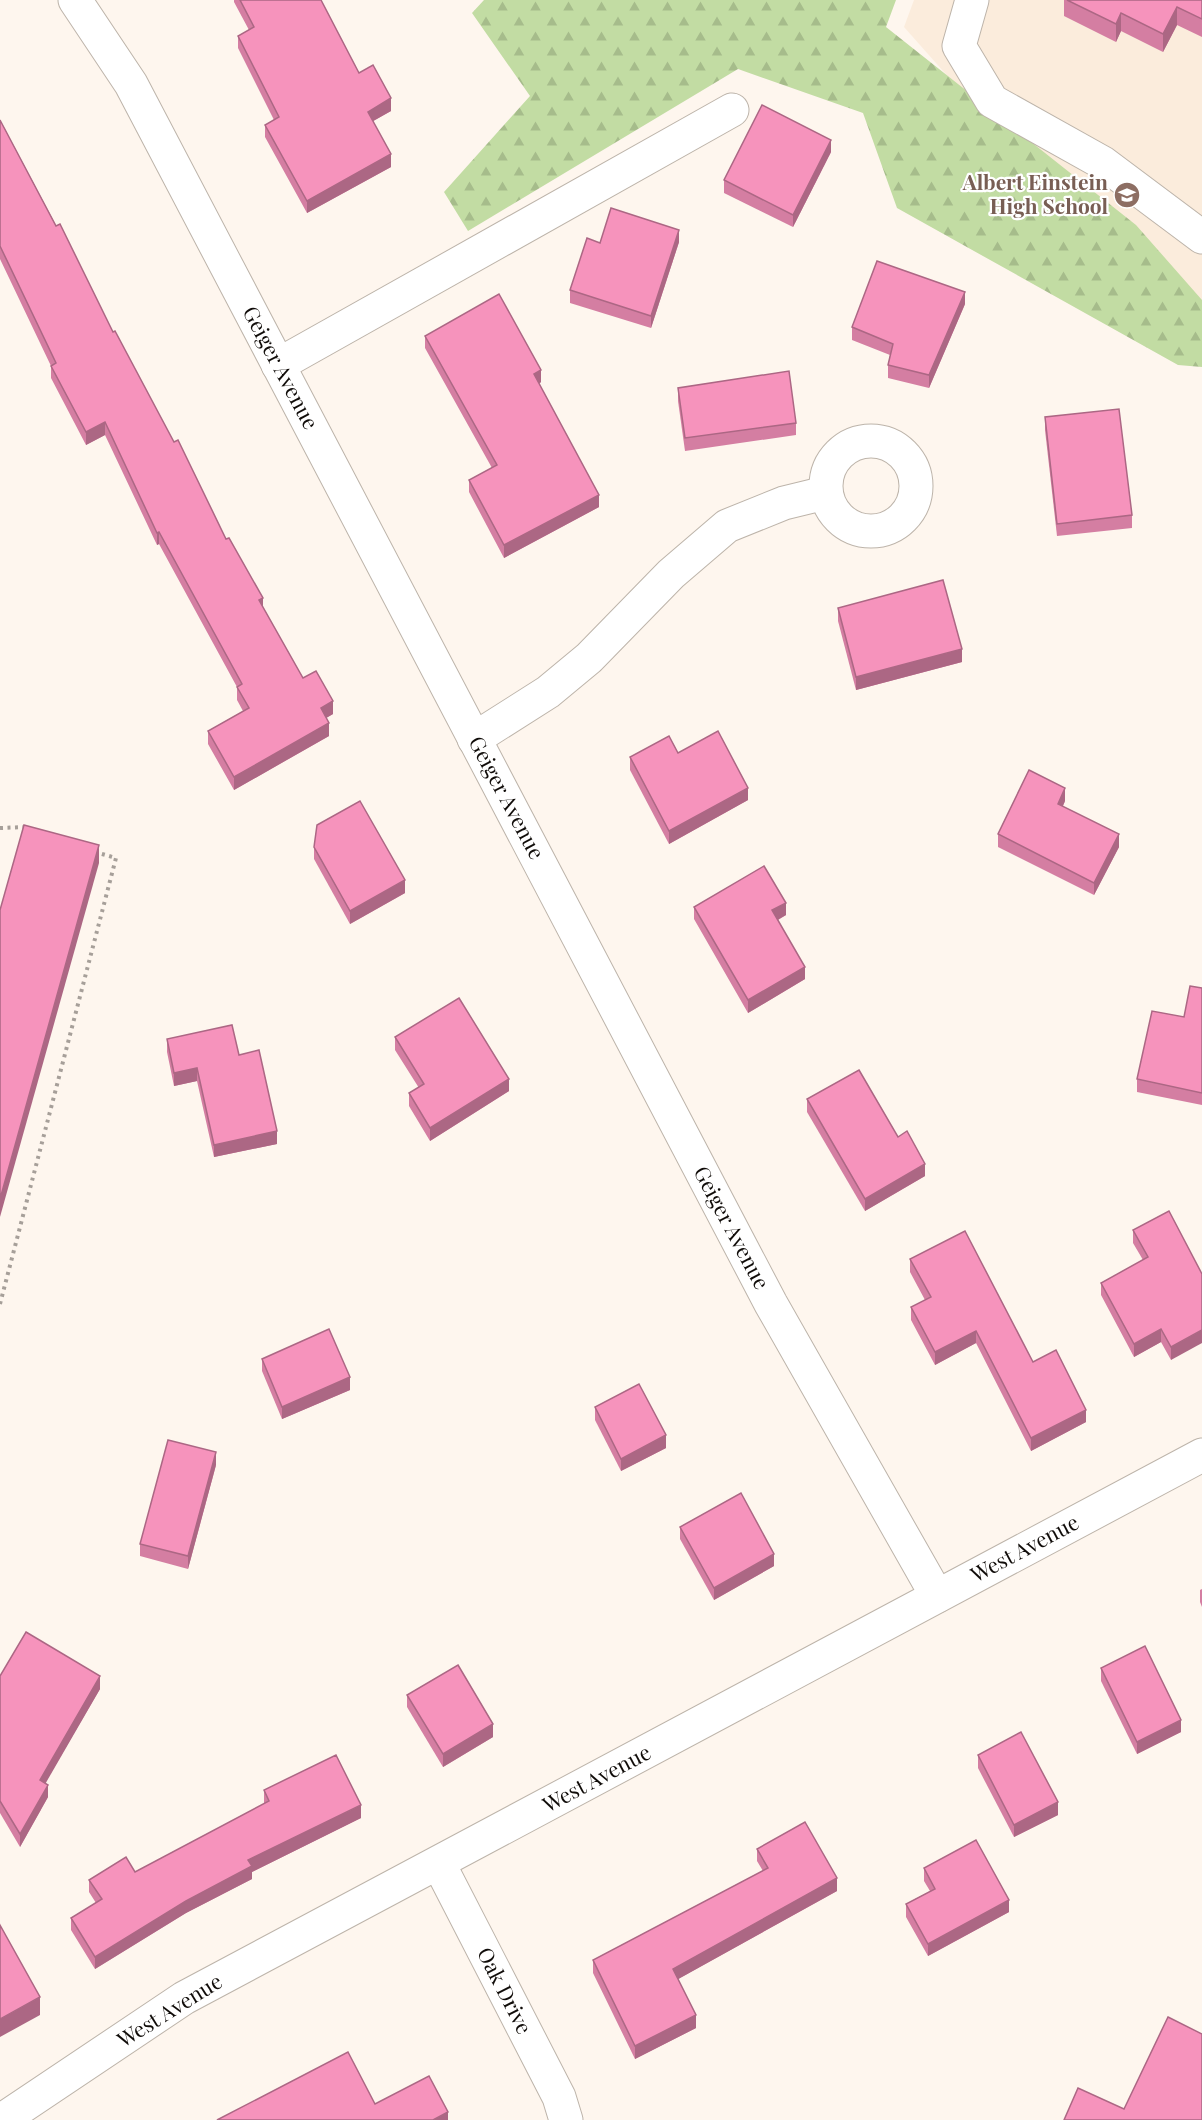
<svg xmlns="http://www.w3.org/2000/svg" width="1202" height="2120" font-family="'Playfair Display',serif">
<defs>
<pattern id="forest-firs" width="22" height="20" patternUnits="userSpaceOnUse" patternTransform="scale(1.5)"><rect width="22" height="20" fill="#c2dca3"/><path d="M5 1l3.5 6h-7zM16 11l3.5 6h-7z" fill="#a6bc8b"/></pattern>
</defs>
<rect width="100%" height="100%" fill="#fef6ee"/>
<path fill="#fbecdc" d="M914 0H1202V363L904 27Z"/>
<path fill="url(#forest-firs)" d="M484 0H896L886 27 1136 225 1202 300V367L1178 365 897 208 863 113 738 69 468 231 444 192 530 96 472 13Z"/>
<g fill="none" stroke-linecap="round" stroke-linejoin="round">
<defs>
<g id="minor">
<path d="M75 0 131 84 771 1304 937 1596"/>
<path d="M972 0 959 46 992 101 1103 163 1202 237"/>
<path d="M278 365 732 110"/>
<circle cx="871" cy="486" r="45"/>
<path d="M474 739 548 692 589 658 671 574 727 526 784 503 825 493"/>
<path d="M439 1864 559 2097 566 2120"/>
<path d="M2 2120 184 1998 1202 1455"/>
</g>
</defs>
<use href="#minor" stroke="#bdb4aa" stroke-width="35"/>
<g stroke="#a69f99" stroke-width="4" stroke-dasharray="3 4.5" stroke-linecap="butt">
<path d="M0 828 26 827"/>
<path d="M0 1304 116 858 95 852"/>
</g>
<use href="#minor" stroke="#fff" stroke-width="33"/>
</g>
<g fill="#d47ea2">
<path d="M234 0H321L359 73 391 111 373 121 391 167 307 213 265 137V125L274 120 238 48V36L249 30 234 2Z"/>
<path d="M1064 0H1202V37L1177 25 1163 52 1121 31 1116 42 1064 16Z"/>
<path d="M0 120 113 332 226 539 263 608 303 678 333 714 326 718 329 736 234 790 208 744V731L243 711 237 700V687L159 544 157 545 105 435 86 445 51 378V366L0 259Z"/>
<path d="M831 152 793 227 724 193V180Z"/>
<path d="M679 242 651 328 570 303V290L600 243Z"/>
<path d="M965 304 929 388 888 378V365L890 355 852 340V327Z"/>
<path d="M425 336 541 382 539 384 599 507 504 558 469 492V480L492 468 425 348Z"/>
<path d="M678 388 796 423V435L685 451 678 401Z"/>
<path d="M1045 417 1132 515V528L1057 536 1045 430Z"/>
<path d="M838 608 962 662 856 690 838 621Z"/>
<path d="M678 753 748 800 669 844 630 770V757Z"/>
<path d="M1065 801 1063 806 1119 847 1094 895 998 847V834Z"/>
<path d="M314 847 405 893 350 924 314 859Z"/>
<path d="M694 907 786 915 778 920 805 979 748 1013 694 919Z"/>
<path d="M1202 988V1105L1137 1092V1079L1184 1017Z"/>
<path d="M395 1037 509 1091 430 1141 409 1106V1093L419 1088 395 1050Z"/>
<path d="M167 1039 239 1055 277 1144 214 1157 197 1081 174 1086 167 1052Z"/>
<path d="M807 1099 898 1137 925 1176 865 1211 807 1112Z"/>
<path d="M1133 1230 1202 1274 1171 1360 1161 1342 1134 1357 1101 1295V1283L1143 1260 1133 1243Z"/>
<path d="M910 1259 1033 1362 1086 1422 1031 1451 976 1343 935 1365 911 1320V1307L925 1300 910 1272Z"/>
<path d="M262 1359 350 1390 282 1419 262 1371Z"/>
<path d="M595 1407 666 1448 621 1471 595 1420Z"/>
<path d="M216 1465 188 1569 140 1556V1544Z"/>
<path d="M680 1527 774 1566 714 1600 680 1539Z"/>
<path d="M1202 1589V1607L1200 1602V1590Z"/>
<path d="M1101 1668 1181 1732 1137 1754 1101 1681Z"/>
<path d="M0 1676 100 1689 45 1783 48 1797 20 1847 0 1813Z"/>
<path d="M407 1695 493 1737 443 1767 407 1707Z"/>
<path d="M978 1755 1058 1815 1014 1837 978 1768Z"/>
<path d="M264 1790 361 1818 252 1872V1879L186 1913 95 1969 71 1930V1918L96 1903 89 1892V1880L135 1872 264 1804Z"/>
<path d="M757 1849 837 1891 678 1979 696 2028 635 2059 593 1973V1960L763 1871 757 1861Z"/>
<path d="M924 1868 1009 1912 928 1956 906 1917V1904L930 1891 924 1881Z"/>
</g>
<g fill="#ac6784">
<path d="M1177 7V25L1163 52V34Z"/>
<path d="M1121 13V31L1116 42V24Z"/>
<path d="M391 98V111L368 124V112Z"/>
<path d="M831 140V152L793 227V215Z"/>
<path d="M391 154V167L307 213V201Z"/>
<path d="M679 230V242L651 328V316Z"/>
<path d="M965 292V304L929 388V375Z"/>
<path d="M541 370V382L534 387V374Z"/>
<path d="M105 422V435L86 445V432Z"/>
<path d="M599 495V507L504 558V545Z"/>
<path d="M159 532V544L157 545V533Z"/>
<path d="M263 598V611L259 600Z"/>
<path d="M962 649V662L856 690V677Z"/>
<path d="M333 701V714L321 721V708Z"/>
<path d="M329 723V736L234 790V777Z"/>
<path d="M748 788V800L669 844V831Z"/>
<path d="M1065 788V801L1058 816V804Z"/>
<path d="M1119 834V847L1094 895V883Z"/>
<path d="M99 845V863L0 1217V1199Z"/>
<path d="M405 880V893L350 924V911Z"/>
<path d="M786 903V915L772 923V910Z"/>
<path d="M805 967V979L748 1013V1000Z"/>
<path d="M197 1068V1081L174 1086V1073Z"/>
<path d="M509 1079V1091L430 1141V1128Z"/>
<path d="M277 1131V1144L214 1157V1145Z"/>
<path d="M925 1164V1176L865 1211V1199Z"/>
<path d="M1161 1329V1342L1134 1357V1344Z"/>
<path d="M1202 1330V1343L1171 1360V1347Z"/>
<path d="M976 1331V1343L935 1365V1352Z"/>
<path d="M350 1377V1390L282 1419V1407Z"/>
<path d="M1086 1410V1422L1031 1451V1438Z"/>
<path d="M666 1435V1448L621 1471V1459Z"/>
<path d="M216 1452V1465L188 1569V1556Z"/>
<path d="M774 1554V1566L714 1600V1588Z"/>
<path d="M100 1676V1689L40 1793V1780Z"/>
<path d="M1181 1720V1732L1137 1754V1742Z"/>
<path d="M493 1724V1737L443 1767V1754Z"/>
<path d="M48 1785V1797L20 1847V1834Z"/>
<path d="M1058 1802V1815L1014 1837V1825Z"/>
<path d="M361 1805V1818L252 1872V1879L186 1913 95 1969V1957L248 1860Z"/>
<path d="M837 1878V1891L673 1982V1969Z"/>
<path d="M1009 1900V1912L928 1956V1944Z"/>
<path d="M40 1997V2015L0 2037V2019Z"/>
<path d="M696 2015V2028L635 2059V2046Z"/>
<path d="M448 2112V2120H433Z"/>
</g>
<g fill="#f693bc" stroke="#ac6784" stroke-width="1.5">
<path d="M240 0H321L359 73 373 65 391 98 368 112 391 154 307 201 265 125 279 117 238 36 254 27Z"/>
<path d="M1067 0H1202V19L1177 7 1163 34 1121 13 1116 24Z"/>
<path d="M762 105 831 140 793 215 724 180Z"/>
<path d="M0 120 56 226 60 224 113 332 115 331 174 442 178 440 226 539 229 538 263 598 259 600 303 678 316 671 333 701 321 708 329 723 234 777 208 731 249 708 237 687 242 684 159 532 157 533 105 422 86 432 51 366 56 363 0 246Z"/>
<path d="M611 208 679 230 651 316 570 290 587 238 600 243Z"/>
<path d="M877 261 965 292 929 375 888 365 893 344 852 327Z"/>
<path d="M499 294 541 370 534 374 599 495 504 545 469 480 497 465 425 336Z"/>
<path d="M789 371 796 423 685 438 678 388Z"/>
<path d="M1119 409 1132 515 1057 524 1045 417Z"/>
<path d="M943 580 962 649 856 677 838 608Z"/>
<path d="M718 731 748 788 669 831 630 757 669 736 678 753Z"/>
<path d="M1029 770 1065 788 1058 804 1119 834 1094 883 998 834Z"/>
<path d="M360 801 405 880 350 911 314 847 317 825Z"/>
<path d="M24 825 99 845 0 1199V910Z"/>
<path d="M764 866 786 903 772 910 805 967 748 1000 694 907Z"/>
<path d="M1190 986 1202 988V1093L1137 1079 1152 1011 1184 1017Z"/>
<path d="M459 998 509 1079 430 1128 409 1093 424 1084 395 1037Z"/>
<path d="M232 1025 239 1055 259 1050 277 1131 214 1145 197 1068 174 1073 167 1039Z"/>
<path d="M859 1070 898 1137 907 1131 925 1164 865 1199 807 1099Z"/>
<path d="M1169 1211 1202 1274V1330L1171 1347 1161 1329 1134 1344 1101 1283 1148 1257 1133 1230Z"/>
<path d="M965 1231 1033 1362 1056 1350 1086 1410 1031 1438 976 1331 935 1352 911 1307 931 1297 910 1259Z"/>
<path d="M329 1329 350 1377 282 1407 262 1359Z"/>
<path d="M639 1384 666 1435 621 1459 595 1407Z"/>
<path d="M168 1440 216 1452 188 1556 140 1544Z"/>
<path d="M741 1493 774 1554 714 1588 680 1527Z"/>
<path d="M26 1632 100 1676 40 1780 48 1785 20 1834 0 1801V1676Z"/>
<path d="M1145 1646 1181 1720 1137 1742 1101 1668Z"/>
<path d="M458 1665 493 1724 443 1754 407 1695Z"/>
<path d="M1021 1732 1058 1802 1014 1825 978 1755Z"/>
<path d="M336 1755 361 1805 248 1860 252 1866 186 1901 95 1957 71 1918 102 1899 89 1880 126 1857 135 1872 269 1801 264 1790Z"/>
<path d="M805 1822 837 1878 673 1969 696 2015 635 2046 593 1960 768 1868 757 1849Z"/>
<path d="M976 1840 1009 1900 928 1944 906 1904 935 1889 924 1868Z"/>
<path d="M0 1925 40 1997 0 2019Z"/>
<path d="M1168 2017 1202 2034V2120H1064L1078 2088 1124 2109Z"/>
<path d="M348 2052 375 2104 429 2076 448 2112 433 2120H217Z"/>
</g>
<defs>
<symbol id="school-disc" viewBox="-11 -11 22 22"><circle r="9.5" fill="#8d6e63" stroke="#fff"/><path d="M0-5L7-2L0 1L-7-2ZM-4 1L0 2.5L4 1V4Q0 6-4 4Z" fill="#fff"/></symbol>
</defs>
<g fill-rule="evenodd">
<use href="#school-disc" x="1112" y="180" width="30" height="30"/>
</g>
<g text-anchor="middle" stroke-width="4.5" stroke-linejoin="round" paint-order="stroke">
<g font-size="21" font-weight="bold" fill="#785e54" stroke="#fff" text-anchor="end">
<text x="1108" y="190">Albert Einstein<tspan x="1108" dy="24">High School</tspan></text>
</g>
<g font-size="21" fill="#100c09" stroke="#fff">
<text transform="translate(280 368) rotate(62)" y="7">Geiger Avenue</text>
<text transform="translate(506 798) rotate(62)" y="7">Geiger Avenue</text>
<text transform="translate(731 1228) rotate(62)" y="7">Geiger Avenue</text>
<text transform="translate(1025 1549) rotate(-28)" y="7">West Avenue</text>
<text transform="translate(597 1779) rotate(-28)" y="7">West Avenue</text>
<text transform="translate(504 1991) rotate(63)" y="7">Oak Drive</text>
<text transform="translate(170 2011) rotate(-32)" y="7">West Avenue</text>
</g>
</g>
</svg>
